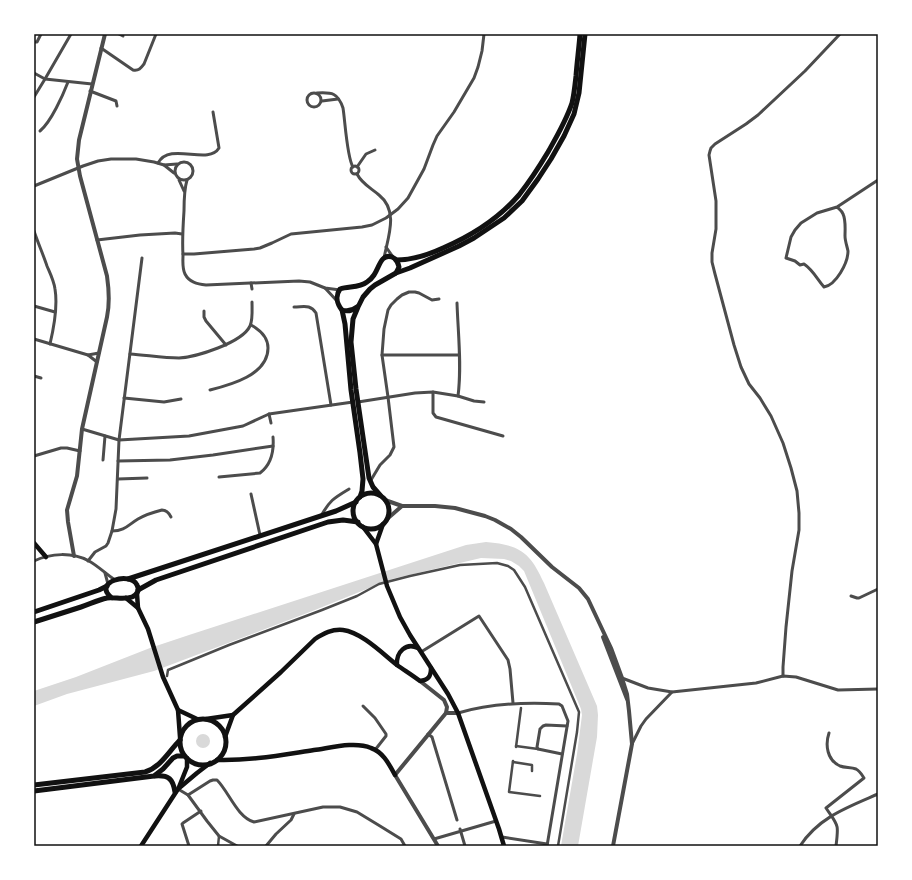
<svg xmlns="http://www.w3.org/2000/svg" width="912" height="880" font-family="'PT Sans Narrow',sans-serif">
<rect width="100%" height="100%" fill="#fff"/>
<g fill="#d9d9d9">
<path d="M486 542C520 545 530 552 544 583L597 706 598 715 597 737 578 846H561L577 754 582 715 581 709 524 571 519 566 511 561 504 559 481 558 392 579 379 584 315 610 170 665 154 671 67 694 34 706V691L76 677 150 648 189 635 466 545Z"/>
<circle cx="203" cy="741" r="7"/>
</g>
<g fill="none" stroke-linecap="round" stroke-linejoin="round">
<g stroke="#4c4c4c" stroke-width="2.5">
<path d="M167 676 168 670 229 645 322 610 357 596 379 584 410 576 460 565 497 563 508 566 514 570 525 587 579 712 577 732 558 846"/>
<path d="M516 746 538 749"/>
<path d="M516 747 521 708"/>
<path d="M513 761 509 792 540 796"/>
<path d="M513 762 532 765V771"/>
<path d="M218 846 219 836"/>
</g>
<g stroke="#4c4c4c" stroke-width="3">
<path d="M119 34 123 36"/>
<path d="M34 42H37L41 34"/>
<path d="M101 48 133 70C139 71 141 68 144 64L156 34"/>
<path d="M34 73 45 79 92 84"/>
<path d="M90 91 116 101 117 106"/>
<circle cx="314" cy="100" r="7"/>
<path d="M317 93C332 92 338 93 343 108 345 120 347 158 353 167"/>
<path d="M34 97 45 79 71 34"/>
<path d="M322 101 338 99"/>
<path d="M40 131C51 122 63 95 68 82"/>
<circle cx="184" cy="171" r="9"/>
<path d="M158 163C170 141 208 166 219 148L213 112"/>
<path d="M164 165 177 164"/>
<circle cx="355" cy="170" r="4"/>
<path d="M357 167 366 154 375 150"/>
<path d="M357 174C362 184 371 188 379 195 399 211 388 237 384 258"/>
<path d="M179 180 184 191"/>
<path d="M187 180C184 190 184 201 184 211 183 226 182 240 183 255 183 261 182 268 185 274 189 282 197 284 206 285L299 281 310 282 325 288 340 290"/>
<path d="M34 186 83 166 98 161 111 159H136L154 162 164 165 174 173"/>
<path d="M837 207C839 209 842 211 843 214 846 220 845 229 845 236 845 241 847 246 848 251 848 263 836 285 824 287 817 279 813 270 804 264L800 265 795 261 786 258 791 237 795 230 801 223 817 213 837 207 878 180"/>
<path d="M34 231C38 243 43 254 47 266 50 273 54 281 55 289 58 307 54 327 50 344"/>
<path d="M97 240 140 235 175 233 182 234"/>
<path d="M386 247 393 257"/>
<path d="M183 254H194L254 249 260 248 272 243 291 234 362 227 372 225 386 218 398 209 408 198 424 169 433 145 437 136 454 112 474 78 478 67 482 51 484 34"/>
<path d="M251 283 252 289"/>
<path d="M325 288 337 301"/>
<path d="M457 303C458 333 462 366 458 396"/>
<path d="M34 306 55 312"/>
<path d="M294 307C304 307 310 304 316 313L331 405"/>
<path d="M204 311V317L206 321 226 345"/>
<path d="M34 339 88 355 99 353"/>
<path d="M130 354C146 355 163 358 179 358 196 357 242 343 250 326 253 320 252 309 252 302"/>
<path d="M88 355 97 362"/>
<path d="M382 355H459"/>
<path d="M34 376 41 378"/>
<path d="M210 390C230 385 268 375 268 348 268 337 260 330 251 325"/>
<path d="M433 392V413L436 417 503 436"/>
<path d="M124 398 164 402 181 399"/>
<path d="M358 402 415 393 433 392 458 396 474 401 484 402"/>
<path d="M269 414 271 423"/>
<path d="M82 429 119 440 189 436 243 426 269 414 353 402"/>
<path d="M34 456 61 448H67L80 451"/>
<path d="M103 460 105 436"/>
<path d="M118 461 170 460 213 455 273 446"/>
<path d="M219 477 260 473C272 464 274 450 273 437"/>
<path d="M118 479 147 478"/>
<path d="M371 480 380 465 390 455 394 447 388 397 382 355 384 329 388 310 391 305 397 299 402 295 409 292H415L419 293 432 300 439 299"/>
<path d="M251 494 260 535"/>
<path d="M321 516C330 500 334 498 349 489"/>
<path d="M112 531C125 531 128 525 138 519 145 515 154 512 162 510 167 510 169 513 171 517"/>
<path d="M34 561C51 553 72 552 89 561 98 566 106 574 115 580"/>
<path d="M88 561 95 552 106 546 108 543 112 531 116 509 119 440 142 258"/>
<path d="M105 573 108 584"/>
<path d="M851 596 857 598H859L878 589"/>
<path d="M421 652 479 616 508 660 510 669 513 703"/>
<path d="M783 676V667L786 627 792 571 799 530V513L797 491 791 468 783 443 771 416 760 398 749 384 741 367 734 345 715 274 712 262V253L716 229V201L709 155 710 151 711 148 715 144 746 124 758 115 805 71 840 34"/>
<path d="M622 678 648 688 672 692 756 683 783 676 796 677 838 690 878 689"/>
<path d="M363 706 375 718 386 734V736L375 750"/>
<path d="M458 713C492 703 525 702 559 704L562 706 568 721 547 846"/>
<path d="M829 733C825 745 827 760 840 766 845 768 851 767 856 769 860 771 862 775 864 778L826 808C838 826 839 823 836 846"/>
<path d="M428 734 432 737 457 820"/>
<path d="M632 744 641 726 646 719 672 692"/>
<path d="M562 754 538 749 537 747 540 729 543 726 546 725 567 726"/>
<path d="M178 789 188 795 207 821 219 836 237 846"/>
<path d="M188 795 210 781 213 780H217C229 792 237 817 254 822L323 807H340L357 812 380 826 401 839 405 846"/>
<path d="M460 829 465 846"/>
<path d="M502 837 547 844"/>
<path d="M434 839 496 821"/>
<path d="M189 846 182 824 183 823 201 811"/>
<path d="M266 846 276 834 291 820 294 814"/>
<path d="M800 846C819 817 848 807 878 794"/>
</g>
<g stroke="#4c4c4c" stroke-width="4">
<path d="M385 500 402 506H435L455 508 485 516 495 520 511 529 521 537 552 567 579 588 588 599 611 648 622 678 627 694 629 711 632 744 613 846"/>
<path d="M387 519 402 506"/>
<path d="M74 556 68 522 67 510 77 476 82 429 107 317C110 303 109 290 107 276L80 176 77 159 79 140 105 34"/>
<path d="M603 637 627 699"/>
<path d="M420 681 444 700 447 707 446 713"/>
<path d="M438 846 395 775 446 713H458"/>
</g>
<g stroke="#111" stroke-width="4.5">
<path d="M363 527 376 544 387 586 400 617 410 635 448 694 458 713 499 829 504 846"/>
<path d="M34 543 46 557"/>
<path d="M376 544 383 524"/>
<path d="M137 594 138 608 148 629 163 677 178 710 180 737"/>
<path d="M126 598 138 608"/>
<path d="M397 665C396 652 406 642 418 648"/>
<path d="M178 710 197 719"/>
<path d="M206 719 233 715"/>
<path d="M225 737 233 715 281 672 315 639C324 633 332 629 343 630 361 632 383 654 397 665 404 670 412 675 420 681 428 680 431 677 431 668"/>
<path d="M217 760C249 761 281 755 314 750 330 748 355 741 371 748 383 752 389 764 395 775"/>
<path d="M179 787 187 767V758"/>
<path d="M141 846 178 789 197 773 210 763"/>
</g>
<g stroke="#111" stroke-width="5">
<path d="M396 260C413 260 428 255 443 248 471 236 499 218 519 195 530 181 539 167 548 152 557 136 566 121 572 103 574 95 575 85 576 76 577 62 579 48 580 34"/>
<path d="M357 307C352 311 348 312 342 310 337 304 335 296 340 289 349 286 359 288 367 282 370 280 372 278 374 275 379 268 381 253 392 257 397 259 398 263 399 267L396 273"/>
<path d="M342 310 345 324 351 390 360 453 363 479 362 491 360 497"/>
<circle cx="371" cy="511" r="18"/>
<path d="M380 495 373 487 369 478 356 389 351 342 353 319 358 307 363 297 370 289 375 285 396 273 410 268 459 246 474 238 504 218 522 201 538 179 551 159 564 136 574 114 579 93 585 34"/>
<path d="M128 579 336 511 356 502"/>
<path d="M138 590 156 580 328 522 343 520 358 522"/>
<path d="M34 612 99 590 107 586"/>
<path d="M34 622C50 617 65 612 81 607 90 604 98 600 107 598 115 597 124 600 132 597 137 595 140 590 137 585 131 571 91 582 112 598"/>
<circle cx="203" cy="742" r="23"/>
<path d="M155 776C169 775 173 779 175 792"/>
<path d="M34 785 145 772C161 767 169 751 180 740"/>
<path d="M34 791 154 776 163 769 173 758 177 756H184"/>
</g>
</g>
<rect width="912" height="880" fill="none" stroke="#ffffff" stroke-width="70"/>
<rect x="35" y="35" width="842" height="810" fill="none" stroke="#111" stroke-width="1.5"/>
</svg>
